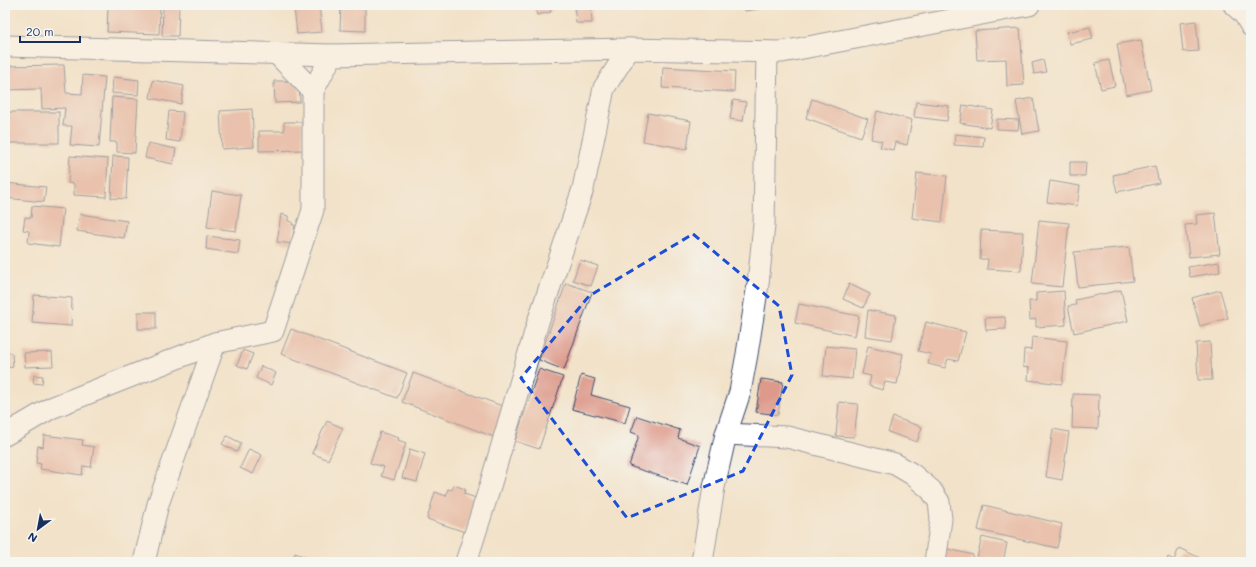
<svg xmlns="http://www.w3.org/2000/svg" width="1256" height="567" font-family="Mali,sans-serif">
<rect width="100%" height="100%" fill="#f6f6f2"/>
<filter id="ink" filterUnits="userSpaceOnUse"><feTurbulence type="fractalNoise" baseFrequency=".025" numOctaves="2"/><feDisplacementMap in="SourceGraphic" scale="8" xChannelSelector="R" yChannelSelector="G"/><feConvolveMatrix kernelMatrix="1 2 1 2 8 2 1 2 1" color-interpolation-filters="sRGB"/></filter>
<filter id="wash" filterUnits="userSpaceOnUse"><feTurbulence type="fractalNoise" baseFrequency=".012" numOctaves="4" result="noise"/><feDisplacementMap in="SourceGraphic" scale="16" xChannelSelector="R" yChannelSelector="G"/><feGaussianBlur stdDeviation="0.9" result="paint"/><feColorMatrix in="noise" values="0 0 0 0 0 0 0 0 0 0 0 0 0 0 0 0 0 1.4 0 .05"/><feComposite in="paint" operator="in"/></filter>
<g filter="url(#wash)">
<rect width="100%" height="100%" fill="#f2e2c9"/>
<g id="blocks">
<g fill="#dd9989">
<path d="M108 5 160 7 159 34 107 32Z"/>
<path d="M163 5H179L178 36H162Z"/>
<path d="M302 5H319L322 32 297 34 294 8 302 7Z"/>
<path d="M341 5H365V31L340 30Z"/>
<path d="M534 5H549L551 12 537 15Z"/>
<path d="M574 5H591L592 23H576Z"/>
<path d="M607 5H627L628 6 609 10Z"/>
<path d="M744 5H757L758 9 745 11Z"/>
<path d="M1196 21 1199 51 1183 52 1180 23Z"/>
<path d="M1090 27 1093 39 1070 44 1067 32Z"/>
<path d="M1020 28 1024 85 1007 86 1006 59 977 60 975 31Z"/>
<path d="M1141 40 1151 90 1126 95 1117 44Z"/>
<path d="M1043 60 1046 72 1034 74 1032 63Z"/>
<path d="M1109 60 1115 86 1101 89 1095 63Z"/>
<path d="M64 65 66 93 82 94 83 75 105 77 99 147 70 145 72 126H63L65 108 42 109 41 89 5 90V66Z"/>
<path d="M663 67 735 71 734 92 662 88Z"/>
<path d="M113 77 139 80 138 95 112 93Z"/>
<path d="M153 80 184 86 181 104 150 98Z"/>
<path d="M274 81H299L300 102 275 103Z"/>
<path d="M112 97 138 99 135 153 117 152V142H110Z"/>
<path d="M1033 98 1039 131 1022 134 1016 101Z"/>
<path d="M812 99 868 119 861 137 806 118Z"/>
<path d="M733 100 746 102 743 121 730 119Z"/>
<path d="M916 102 949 106 947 121 914 117Z"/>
<path d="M963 105 993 110 990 128 960 123Z"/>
<path d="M252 109 254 147 222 149 220 111Z"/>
<path d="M169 111 183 112 180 142 166 140Z"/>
<path d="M877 111 912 120 907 145 895 142 893 150 880 147 882 141 871 139Z"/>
<rect x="5" y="112" width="54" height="31"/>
<path d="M648 113 691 121 687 149 643 141Z"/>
<path d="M997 119 1019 120 1018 130 997 129Z"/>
<path d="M284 122H302L303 150 259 151V131H284Z"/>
<path d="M955 134 984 137 983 147 954 145Z"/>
<path d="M148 143 176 149 173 164 145 158Z"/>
<path d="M70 156 108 159 106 197 74 195V184L68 183Z"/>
<path d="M113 156 128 157 126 199 111 198Z"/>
<path d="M1070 162H1086L1085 176H1070Z"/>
<path d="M1155 166 1159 183 1117 192 1113 175Z"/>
<path d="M917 173 947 176 942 222 912 218Z"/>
<path d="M1050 181 1080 186 1077 206 1047 202Z"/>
<path d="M5 183 46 187 44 202 5 198Z"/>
<path d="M212 191 241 195 236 231 207 227Z"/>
<path d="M32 206 63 209 59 247 28 243 29 231 23 230 25 217 31 218Z"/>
<path d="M1215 213 1220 254 1189 257 1185 225 1197 224 1196 215Z"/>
<path d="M80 214 127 221 124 238 77 231Z"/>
<path d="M281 214 288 216V221L292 222V225H295L292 244 277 242Z"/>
<path d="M1039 220 1069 223 1062 287 1032 284Z"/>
<path d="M981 230 1023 232 1021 271 987 269 988 259H980Z"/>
<path d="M207 236 240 240 238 254 206 249Z"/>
<path d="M1129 247 1133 281 1078 287 1074 252Z"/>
<path d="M580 260 598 266 591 286 573 280Z"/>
<path d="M1219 262 1220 272 1190 277 1188 267Z"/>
<path d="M566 283 592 292 564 370 539 360Z"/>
<path d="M849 284 870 294 863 308 843 299Z"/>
<path d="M1121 290 1128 321 1074 333 1068 306 1076 305 1075 300Z"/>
<path d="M1220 290 1228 318 1200 326 1192 298Z"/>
<path d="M1064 291 1066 325 1036 327V319L1030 320 1029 301H1036V293Z"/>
<path d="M34 295 72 298 71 326 32 323Z"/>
<path d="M799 304 859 316 855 336 795 323Z"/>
<path d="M868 310 896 315 892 340 865 336Z"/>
<rect x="138" y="312" width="18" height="17"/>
<path d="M1005 317 1006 329 986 330 985 318Z"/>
<path d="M926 322 966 332 958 361 948 359 945 368 928 364 931 354 918 351Z"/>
<path d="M291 329 407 373 397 398 281 354Z"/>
<path d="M1032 337 1067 341 1062 384 1028 380 1029 368 1023 367 1024 349 1031 350Z"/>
<path d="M1210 342 1212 380H1198L1196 343Z"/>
<path d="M826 346 855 349 852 379 823 376Z"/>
<path d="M868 346 903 354 897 384 885 382 883 390 869 386 871 376 862 374Z"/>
<path d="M243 350 253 354 247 369 237 365Z"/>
<path d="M52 352 53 366 25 367 24 353Z"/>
<path d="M5 353H12L13 367 5 368Z"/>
<path d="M261 366 276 373 271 385 256 378Z"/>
<path d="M539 369 563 377 539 449 515 441Z"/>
<path d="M413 373 505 407 494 437 402 402Z"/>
<path d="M34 375 43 376 42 384 33 383Z"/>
<path d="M581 375 595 379 591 395 630 406 625 423 572 409Z"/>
<path d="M761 379 783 382 778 415 756 412Z"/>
<path d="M1073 394 1099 395 1098 429 1072 428Z"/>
<path d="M839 402 858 404 854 437 836 436Z"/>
<path d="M637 416 680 430 678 438 700 446 687 485 629 466 639 435 631 432Z"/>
<path d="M893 417 922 427 917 442 888 432Z"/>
<path d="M327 421 343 428 328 460 312 453Z"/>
<path d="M1053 429 1069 432 1062 480 1046 477Z"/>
<path d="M380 432 399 438 398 440 406 443 394 480 381 476 384 467 370 463Z"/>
<path d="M44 435 83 440 82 445 94 447 91 467 83 466 82 475 40 469 41 464 36 463 38 446 43 447Z"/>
<path d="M227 436 241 443 237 452 222 444Z"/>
<path d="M249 449 262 455 253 474 240 468Z"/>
<path d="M410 449 425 454 417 482 402 478Z"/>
<path d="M454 485 465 489 464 494 476 498 465 532 427 519 435 492 446 496 448 489 452 490Z"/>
<path d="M984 505 1062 524 1057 548 978 530Z"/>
<path d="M982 537 1007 543 1003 562H976Z"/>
<path d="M944 548 973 555 971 562H941Z"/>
<path d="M1179 548 1204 560V562H1166L1168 557 1174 560Z"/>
<path d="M295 553 318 562H292Z"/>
</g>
</g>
</g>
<g filter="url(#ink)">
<use href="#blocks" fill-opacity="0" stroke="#3b4a6e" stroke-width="1"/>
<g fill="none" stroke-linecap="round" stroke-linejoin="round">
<defs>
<g id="minor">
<path d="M1234 5 1244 14 1251 26"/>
<path d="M5 46 332 55 629 49 782 52 1029 5"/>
<path d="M277 54 313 91"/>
<path d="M726 434 787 437 895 464 912 474 931 490 939 502 941 519 935 562"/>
<path d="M5 435 51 408 215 343 273 331 313 210V91L332 55"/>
<path d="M144 562 158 504 215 343"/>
<path d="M466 562 488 493 538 322 583 189 604 88 629 49"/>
<path d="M702 562 714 487 726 434 740 392 747 354 758 284 764 225 767 52"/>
</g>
</defs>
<use href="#minor" stroke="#3b4a6e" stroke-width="23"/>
<use href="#minor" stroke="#fff" stroke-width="21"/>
</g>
</g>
<path d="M0 0H1256V567H0ZM693 234 779 306 792 375 743 471 627 518 521 378 589 296Z" fill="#f2e2c9" fill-opacity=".55" fill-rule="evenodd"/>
<path fill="none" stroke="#1d4ed8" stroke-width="3" stroke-dasharray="8 5" stroke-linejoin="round" d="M693 234 779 306 792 375 743 471 627 518 521 378 589 296Z"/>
<rect width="1256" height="567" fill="none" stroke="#f6f6f2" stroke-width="20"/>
<g transform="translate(38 529) rotate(212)" stroke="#f6f6f2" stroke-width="3" paint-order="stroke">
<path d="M0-3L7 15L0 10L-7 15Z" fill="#1b2f5e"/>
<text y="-6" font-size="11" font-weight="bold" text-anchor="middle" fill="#1b2f5e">N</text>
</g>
<path d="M20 36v6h60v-6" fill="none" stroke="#1b2f5e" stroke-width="2"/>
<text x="26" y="36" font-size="12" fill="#1b2f5e" stroke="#f6f6f2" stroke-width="3" paint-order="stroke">20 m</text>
</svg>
